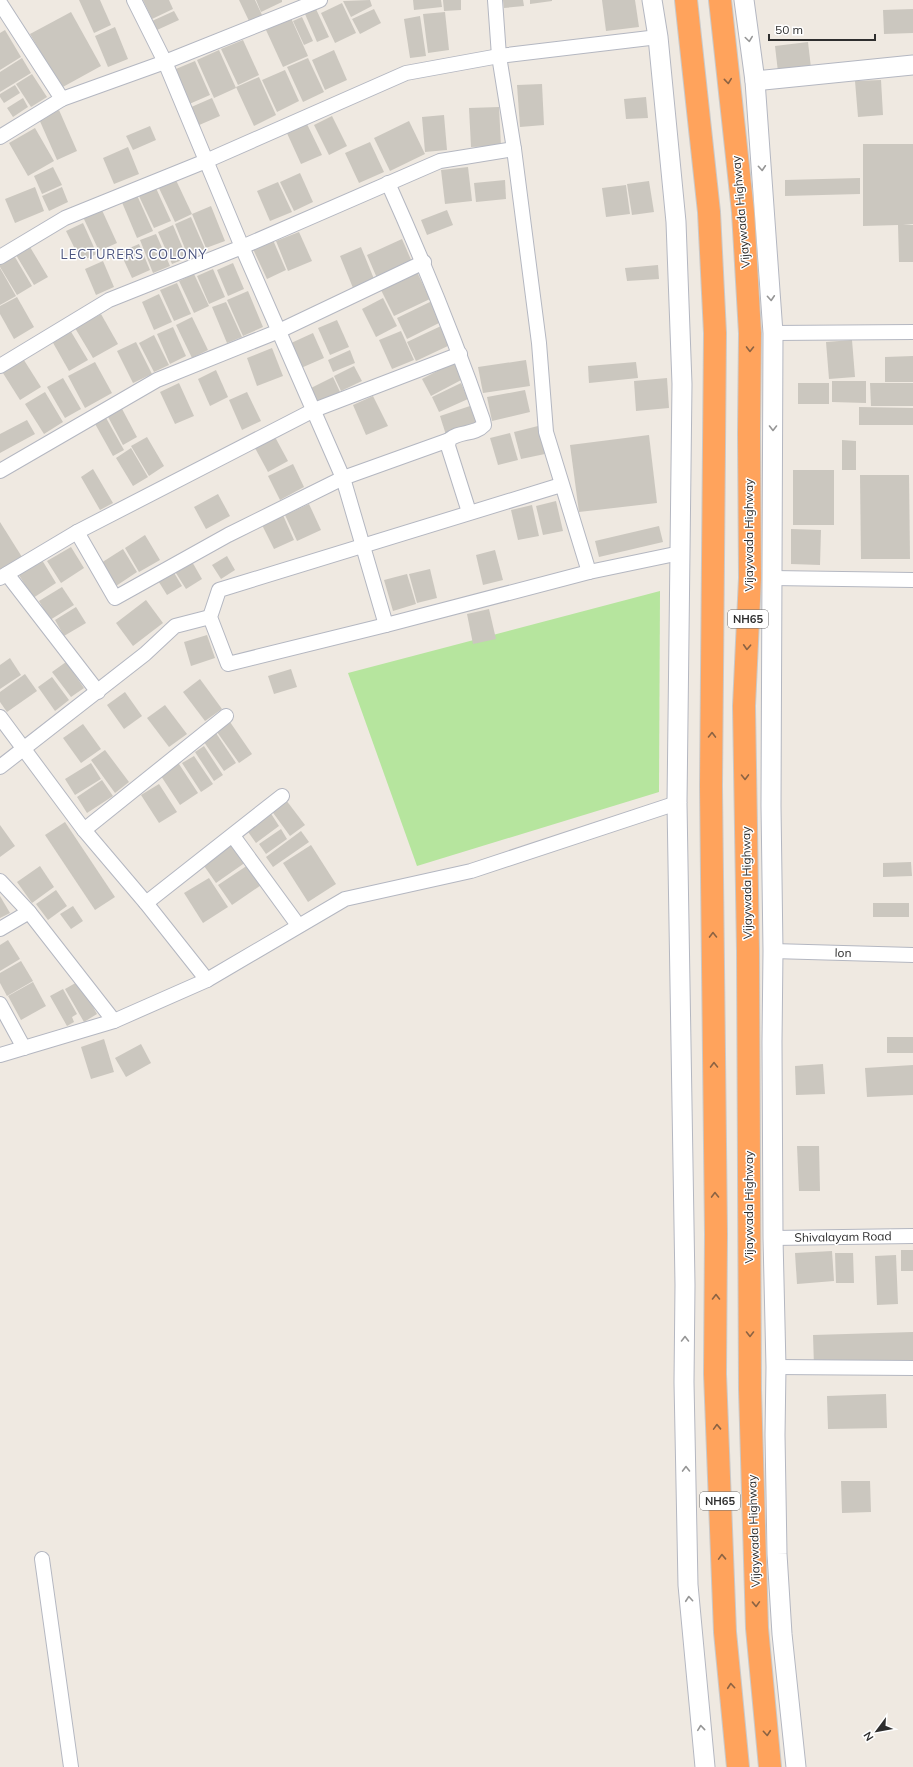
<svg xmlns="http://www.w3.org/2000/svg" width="913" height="1767" font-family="Mulish,sans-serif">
<rect width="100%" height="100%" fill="#efe9e1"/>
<path fill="#b6e59e" d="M660 591 659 792 417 866 348 673Z"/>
<g fill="#cbc7bf">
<path d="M79 0H100L111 25 94 33Z"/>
<path d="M143 0H169L173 9 152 19Z"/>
<path d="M239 0H255L262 15 249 21Z"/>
<path d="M256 0H282V2L261 12Z"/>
<path d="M370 0 372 6 351 17 343 1Z"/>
<path d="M413 0H441L442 7 414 10Z"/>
<path d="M443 0H461V10L444 11Z"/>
<path d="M503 0H523L524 6 504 8Z"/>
<path d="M530 0H552V1L530 4Z"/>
<path d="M602 0H635L639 27 606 31Z"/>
<path d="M342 3 356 33 335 43 321 13Z"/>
<path d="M316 9 329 37 317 42 305 14Z"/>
<path d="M374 9 381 23 360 34 352 19Z"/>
<path d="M913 9V33L884 34 883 10Z"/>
<path d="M174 11 179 20 157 30 152 21Z"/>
<path d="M71 12 101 66 61 88 30 34Z"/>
<path d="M445 12 449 50 428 53 423 14Z"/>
<path d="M420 16 426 56 410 58 404 19Z"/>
<path d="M302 17 313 41 304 45 293 21Z"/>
<path d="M291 18 308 56 283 67 266 30Z"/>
<path d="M115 27 128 59 108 67 95 36Z"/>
<path d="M5 30 21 57 0 70V33Z"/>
<path d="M243 40 259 75 238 85 221 49Z"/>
<path d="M808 42 811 68 778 72 775 46Z"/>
<path d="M219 50 236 88 214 98 197 60Z"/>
<path d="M334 50 347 80 325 90 312 60Z"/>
<path d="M22 58 31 73 0 92V72Z"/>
<path d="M308 58 324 92 303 102 287 67Z"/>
<path d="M195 61 210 95 187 105 171 71Z"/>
<path d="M285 70 299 101 277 112 262 80Z"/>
<path d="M32 74 47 97 31 107 16 84Z"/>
<path d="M259 77 276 115 254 126 236 87Z"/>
<path d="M881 80 883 115 858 117 855 81Z"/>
<path d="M542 84 544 125 520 127 517 85Z"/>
<path d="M15 85 20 93 4 103 0 97V94Z"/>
<path d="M646 97 648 118 626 119 624 99Z"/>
<path d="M23 98 28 107 13 117 7 108Z"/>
<path d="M212 98 220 116 197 126 189 108Z"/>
<path d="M499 107 501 146 471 147 469 108Z"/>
<path d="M59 110 77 151 57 160 39 119Z"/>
<path d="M444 115 447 150 425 152 422 117Z"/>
<path d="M332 116 347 146 329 155 314 125Z"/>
<path d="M409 121 425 154 390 171 374 138Z"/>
<path d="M306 122 322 155 301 164 286 131Z"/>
<path d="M150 126 156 140 133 150 126 136Z"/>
<path d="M35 128 54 161 28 176 9 143Z"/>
<path d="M370 142 384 172 359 183 345 153Z"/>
<path d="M863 144H913V224H903L913 225V262H899L898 225 863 226Z"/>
<path d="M128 147 139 174 114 184 103 158Z"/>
<path d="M53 167 62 185 42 194 34 176Z"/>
<path d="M468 167 472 201 445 204 441 170Z"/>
<path d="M300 173 313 202 294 211 280 182Z"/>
<path d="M175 178 192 214 175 222 158 186Z"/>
<path d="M860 178V194L785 196V180Z"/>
<path d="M505 180 506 199 476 202 474 183Z"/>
<path d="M649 181 654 212 632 215 627 184Z"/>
<path d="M278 182 292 212 270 221 257 191Z"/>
<path d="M626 185 630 214 606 217 602 188Z"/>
<path d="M155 186 171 221 154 228 138 194Z"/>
<path d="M35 187 44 211 15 223 5 199Z"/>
<path d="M62 187 68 202 49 211 42 196Z"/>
<path d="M136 193 153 231 137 238 121 200Z"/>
<path d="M211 206 225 241 206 248 192 214Z"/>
<path d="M101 208 117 243 99 251 83 217Z"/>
<path d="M447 210 453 225 427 235 421 220Z"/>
<path d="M191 217 205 249 188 256 175 224Z"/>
<path d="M83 223 97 254 81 261 66 231Z"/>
<path d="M173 225 187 258 172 264 158 232Z"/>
<path d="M299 232 312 261 288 271 276 241Z"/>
<path d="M156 234 170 266 153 273 140 240Z"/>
<path d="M402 239 412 262 377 278 367 255Z"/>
<path d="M273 240 286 270 267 279 253 249Z"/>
<path d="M139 244 150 270 132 278 120 252Z"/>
<path d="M30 247 48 277 34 285 16 255Z"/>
<path d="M361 247 374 279 353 288 340 256Z"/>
<path d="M12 252 32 286 17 295 0 267V259Z"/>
<path d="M103 261 114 287 96 295 85 269Z"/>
<path d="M233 263 244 289 228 296 217 270Z"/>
<path d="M658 265 659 279 627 281 625 268Z"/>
<path d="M0 268 16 296 0 305Z"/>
<path d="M213 269 225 297 209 304 197 276Z"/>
<path d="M417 272 430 299 394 316 381 290Z"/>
<path d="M194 274 209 306 194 313 179 281Z"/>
<path d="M177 283 191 314 174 321 160 290Z"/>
<path d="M248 291 263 327 243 336 227 300Z"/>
<path d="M159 294 172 322 154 330 142 302Z"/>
<path d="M17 297 34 327 14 339 0 314V306Z"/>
<path d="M383 298 397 326 376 337 362 309Z"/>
<path d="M432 301 443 321 407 339 397 318Z"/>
<path d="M226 302 242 337 227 343 212 307Z"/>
<path d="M101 314 118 344 93 358 75 328Z"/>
<path d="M192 317 208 350 192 358 176 325Z"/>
<path d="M337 320 349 347 330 355 318 328Z"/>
<path d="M441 326 450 345 416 361 407 342Z"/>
<path d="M173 327 186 356 170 364 157 334Z"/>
<path d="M70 330 88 360 69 371 52 341Z"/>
<path d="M401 331 414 360 392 369 379 340Z"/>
<path d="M313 333 324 358 301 368 289 344Z"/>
<path d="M154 335 169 365 154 372 139 343Z"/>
<path d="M852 340 855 377 829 379 826 342Z"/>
<path d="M136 342 152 374 133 383 117 351Z"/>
<path d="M272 348 283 376 257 386 247 358Z"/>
<path d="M350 350 355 363 333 372 328 360Z"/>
<path d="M913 356V382H885V357Z"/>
<path d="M22 357 41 387 20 400 1 370Z"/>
<path d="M526 360 530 386 483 393 478 367Z"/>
<path d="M456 361 465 378 431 396 422 379Z"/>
<path d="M95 362 112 393 85 408 68 376Z"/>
<path d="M636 362 638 378 589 383 588 366Z"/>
<path d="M354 366 362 381 341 391 334 376Z"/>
<path d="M216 370 228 397 210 406 198 379Z"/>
<path d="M333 377 341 394 318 405 311 388Z"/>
<path d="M63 378 81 409 65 418 47 387Z"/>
<path d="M667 378 669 408 636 411 634 381Z"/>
<path d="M832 381H866V403L832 402Z"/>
<path d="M179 383 194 416 175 424 160 392Z"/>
<path d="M461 383 468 399 439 412 432 397Z"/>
<rect x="798" y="383" width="31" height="21"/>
<path d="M870 383H913V406H871Z"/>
<path d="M525 390 530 412 492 421 487 397Z"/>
<path d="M45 392 63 422 44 434 25 404Z"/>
<path d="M247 392 261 421 242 430 229 400Z"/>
<path d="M373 396 388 426 366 435 353 405Z"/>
<path d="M473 405 480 425 446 435 440 416Z"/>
<path d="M121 407 137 437 123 445 107 415Z"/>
<path d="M859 407 913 408V425H859Z"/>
<path d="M105 416 124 450 113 456 94 422Z"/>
<path d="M27 420 35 434 0 453V434Z"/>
<path d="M538 426 545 454 521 459 514 432Z"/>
<path d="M510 433 518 460 498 465 490 438Z"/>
<path d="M649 435 657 503 579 512 570 445Z"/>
<path d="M147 437 164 466 149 476 131 446Z"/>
<path d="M275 437 288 461 268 472 255 448Z"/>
<path d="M842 440 856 441V470H842Z"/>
<path d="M131 448 148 477 133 486 116 458Z"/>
<path d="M293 464 304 487 280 500 268 476Z"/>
<path d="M93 469 113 503 100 510 81 477Z"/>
<rect x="793" y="470" width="41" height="55"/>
<path d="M860 475H909L910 559H861Z"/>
<path d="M218 494 230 516 206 529 194 507Z"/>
<path d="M556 501 563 531 543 535 536 506Z"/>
<path d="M309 504 321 530 297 541 285 515Z"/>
<path d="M532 505 539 536 518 540 511 510Z"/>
<path d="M283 515 294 540 274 549 262 525Z"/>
<path d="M0 522 22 557 0 571Z"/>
<path d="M659 526 663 542 599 557 595 541Z"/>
<path d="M791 529 821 530 820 565 791 564Z"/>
<path d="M145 535 160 560 139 572 125 548Z"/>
<path d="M71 547 84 568 61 583 47 561Z"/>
<path d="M123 549 137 572 116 586 101 563Z"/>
<path d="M495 550 503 580 483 585 476 555Z"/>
<path d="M227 556 235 570 221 579 212 565Z"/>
<path d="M42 560 56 583 33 598 19 575Z"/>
<path d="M191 560 202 579 186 589 174 570Z"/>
<path d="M430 569 437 598 417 603 409 574Z"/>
<path d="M173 571 182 586 167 595 157 579Z"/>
<path d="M407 574 416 604 393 611 384 580Z"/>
<path d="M62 587 74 605 50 620 39 601Z"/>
<path d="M146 600 163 623 133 646 116 623Z"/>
<path d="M76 607 86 623 64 636 55 620Z"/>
<path d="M489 609 496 639 473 644 467 614Z"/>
<path d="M207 635 215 658 191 666 184 642Z"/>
<path d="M10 658 21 675 0 689V665Z"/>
<path d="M66 662 84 688 71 697 52 672Z"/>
<path d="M291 669 297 687 274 694 268 676Z"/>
<path d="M25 674 37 691 7 712 0 702V692Z"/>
<path d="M52 677 69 700 55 711 38 687Z"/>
<path d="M200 679 222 709 205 721 183 692Z"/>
<path d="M125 692 142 716 124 729 107 705Z"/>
<path d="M165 705 187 734 169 747 147 718Z"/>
<path d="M230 722 252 754 239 763 217 732Z"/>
<path d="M83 724 101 749 81 763 63 738Z"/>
<path d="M216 733 236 763 224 771 204 742Z"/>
<path d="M204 746 223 775 214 781 195 752Z"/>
<path d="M105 750 129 782 115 793 91 760Z"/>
<path d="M194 756 213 784 201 792 182 763Z"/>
<path d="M177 761 198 793 180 805 159 773Z"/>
<path d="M91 763 101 779 75 795 65 779Z"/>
<path d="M102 780 113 796 87 813 77 797Z"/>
<path d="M159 784 177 812 159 823 141 795Z"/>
<path d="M286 800 305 825 290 836 271 810Z"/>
<path d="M270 812 279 826 256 843 246 829Z"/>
<path d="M65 822 115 897 95 910 45 835Z"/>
<path d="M0 825 15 846 0 857Z"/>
<path d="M281 829 287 839 266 854 259 844Z"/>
<path d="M301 831 309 842 273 867 266 857Z"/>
<path d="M232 842 246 862 216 883 202 863Z"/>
<path d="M311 845 336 884 308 902 283 863Z"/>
<path d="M911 862 912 876 883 877V863Z"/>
<path d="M251 863 264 883 232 905 218 885Z"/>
<path d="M40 866 54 887 32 903 17 882Z"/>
<path d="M209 878 228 907 203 923 184 893Z"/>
<path d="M56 890 67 906 48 920 36 904Z"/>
<path d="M0 896 10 913 0 918Z"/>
<rect x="873" y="903" width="36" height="14"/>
<path d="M73 906 83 921 71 929 60 914Z"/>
<path d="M8 940 20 959 0 971V945Z"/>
<path d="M21 961 33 981 7 996 0 983V973Z"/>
<path d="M79 981 97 1014 84 1022 65 989Z"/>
<path d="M33 982 46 1006 21 1020 8 996Z"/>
<path d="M63 989 77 1014 72 1017 74 1022 67 1026 50 996Z"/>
<rect x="887" y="1037" width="26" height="16"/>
<path d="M104 1039 114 1072 91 1079 81 1047Z"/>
<path d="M141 1044 151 1063 126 1077 115 1058Z"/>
<path d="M823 1064 825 1094 796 1095 795 1066Z"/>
<path d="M913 1065V1095L867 1097 865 1068Z"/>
<path d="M797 1146H819L820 1191H799Z"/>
<rect x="901" y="1250" width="12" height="21"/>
<path d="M832 1251 834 1281 797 1284 795 1253Z"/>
<path d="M835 1253H853L854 1283H836Z"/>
<path d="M896 1255 898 1304 877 1305 875 1256Z"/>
<path d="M913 1332V1363L814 1366 813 1335Z"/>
<path d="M886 1394 887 1428 828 1429 827 1396Z"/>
<path d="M841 1481H870L871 1512 842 1513Z"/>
</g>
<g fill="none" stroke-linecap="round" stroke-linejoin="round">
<defs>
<g id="street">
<path d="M134 0 165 62 242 247 343 478 386 625"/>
<path d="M495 0 499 56 514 149 539 343 546 432 589 572"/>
<path d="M0 3 62 99"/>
<path d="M0 137 62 99 165 62 320 0"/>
<path d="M388 183C423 261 455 339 483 420L484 425C475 435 458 431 449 440L448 446 469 512"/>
<path d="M0 257 65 218 206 161 406 73 499 56 658 37"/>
<path d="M773 333 913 332"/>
<path d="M0 366 109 300 242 247 440 161 514 149"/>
<path d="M0 471 157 380 279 331 424 262"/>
<path d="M561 485 219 590 210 617 228 664 386 625 589 572 680 553"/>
<path d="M77 532 115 598 228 535 343 478 449 440"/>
<path d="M7 574 98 692"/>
<path d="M0 578 77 532 314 410 460 354"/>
<path d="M772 578 913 580"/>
<path d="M0 717 84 830 146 903 207 980"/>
<path d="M0 767 145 654 175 626 210 617"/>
<path d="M84 830 226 716"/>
<path d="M233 836 298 925"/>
<path d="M0 881 29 912 114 1021"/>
<path d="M146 903 282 796"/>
<path d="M0 929 29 912"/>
<path d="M773 951 913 955"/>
<path d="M0 1004 24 1048"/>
<path d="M0 1055 114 1021 207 980 345 899 471 871 677 803"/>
<path d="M773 1238 913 1236"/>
<path d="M776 1367 913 1368"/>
<path d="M42 1559 71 1767"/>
</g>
<g id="secondary">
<path d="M652 0 658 37 676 222 682 384 677 803 685 1285 684 1382 688 1585 705 1767"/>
<path d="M744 0 755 81 773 333 771 806 773 951 772 1042 773 1238 776 1367 775 1435 777 1554 782 1634 796 1767"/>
<path d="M755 81 913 65"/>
</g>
<g id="highway">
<path d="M686 0 709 212 715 333 711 786 716 1234 715 1374 725 1632 738 1767"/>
<path d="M720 0 743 212 750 333 749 433 750 578 744 706 748 951 750 1390 757 1628 770 1767"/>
</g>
</defs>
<use href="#street" stroke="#b4b7c1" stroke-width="16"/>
<use href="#secondary" stroke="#b4b7c1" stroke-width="21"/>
<use href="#highway" stroke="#c9c9c9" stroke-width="24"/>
<use href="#street" stroke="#fff" stroke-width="14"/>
<use href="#secondary" stroke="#fff" stroke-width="19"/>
<use href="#highway" stroke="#ffa35c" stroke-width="22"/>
</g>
<defs><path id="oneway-chevron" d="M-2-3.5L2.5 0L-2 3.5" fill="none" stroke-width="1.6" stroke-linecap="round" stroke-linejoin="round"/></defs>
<g stroke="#969696">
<use href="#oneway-chevron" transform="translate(749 39) rotate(82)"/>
<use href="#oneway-chevron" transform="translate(762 168) rotate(86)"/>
<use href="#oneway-chevron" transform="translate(771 298) rotate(86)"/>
<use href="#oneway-chevron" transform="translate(773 428) rotate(90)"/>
<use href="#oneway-chevron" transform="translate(685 1339) rotate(-90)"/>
<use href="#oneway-chevron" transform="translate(686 1469) rotate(-91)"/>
<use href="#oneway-chevron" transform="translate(689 1599) rotate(-95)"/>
<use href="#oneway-chevron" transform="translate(701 1728) rotate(-96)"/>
</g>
<g stroke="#8c6343">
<use href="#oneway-chevron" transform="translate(728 81) rotate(84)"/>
<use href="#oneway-chevron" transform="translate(750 349) rotate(91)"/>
<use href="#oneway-chevron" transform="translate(747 647) rotate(93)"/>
<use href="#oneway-chevron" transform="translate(712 735) rotate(-89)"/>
<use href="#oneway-chevron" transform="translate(745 777) rotate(89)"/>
<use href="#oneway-chevron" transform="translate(713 935) rotate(-91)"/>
<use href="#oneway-chevron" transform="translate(714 1065) rotate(-91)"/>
<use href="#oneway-chevron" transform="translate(715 1195) rotate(-91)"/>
<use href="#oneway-chevron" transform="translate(716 1297) rotate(-90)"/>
<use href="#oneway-chevron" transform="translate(750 1334) rotate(90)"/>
<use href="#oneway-chevron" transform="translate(717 1427) rotate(-92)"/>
<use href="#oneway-chevron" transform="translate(722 1557) rotate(-92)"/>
<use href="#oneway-chevron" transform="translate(756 1604) rotate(88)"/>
<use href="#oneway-chevron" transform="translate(731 1686) rotate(-95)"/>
<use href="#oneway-chevron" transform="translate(767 1733) rotate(85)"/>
</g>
<g text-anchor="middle" stroke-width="3" stroke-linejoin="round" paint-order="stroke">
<g fill="#fff" stroke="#6d6d6d" stroke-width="1">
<rect x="728" y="610" width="40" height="18" rx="3"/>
<rect x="700" y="1492" width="40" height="18" rx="3"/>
</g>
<g font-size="11" font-weight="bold" fill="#2e2e2e">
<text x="748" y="623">NH65</text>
<text x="720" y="1505">NH65</text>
</g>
<g font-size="12" fill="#2e2e2e" stroke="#fff">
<text transform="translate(741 212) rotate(-95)" y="4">Vijaywada Highway</text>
<text transform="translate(749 535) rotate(-90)" y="4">Vijaywada Highway</text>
<text transform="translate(747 883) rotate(-91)" y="4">Vijaywada Highway</text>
<text transform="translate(843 953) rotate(1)" y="4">Ion</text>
<text transform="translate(749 1207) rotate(-90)" y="4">Vijaywada Highway</text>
<text transform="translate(843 1237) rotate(-1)" y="4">Shivalayam Road</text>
<text transform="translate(754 1531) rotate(-92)" y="4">Vijaywada Highway</text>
</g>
<g font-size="13" letter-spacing="1" fill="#4d5680" stroke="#fff">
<text x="134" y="259">LECTURERS COLONY</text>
</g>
</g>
<g transform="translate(877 1731) rotate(238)" stroke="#ffffff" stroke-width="3" paint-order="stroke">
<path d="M0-3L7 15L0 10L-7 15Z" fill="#2e2e2e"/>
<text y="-6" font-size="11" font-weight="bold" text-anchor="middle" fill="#2e2e2e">N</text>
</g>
<path d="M769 34v6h106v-6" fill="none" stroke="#2e2e2e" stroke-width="2"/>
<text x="775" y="34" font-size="12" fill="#2e2e2e" stroke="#ffffff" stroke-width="3" paint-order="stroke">50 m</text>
</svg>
